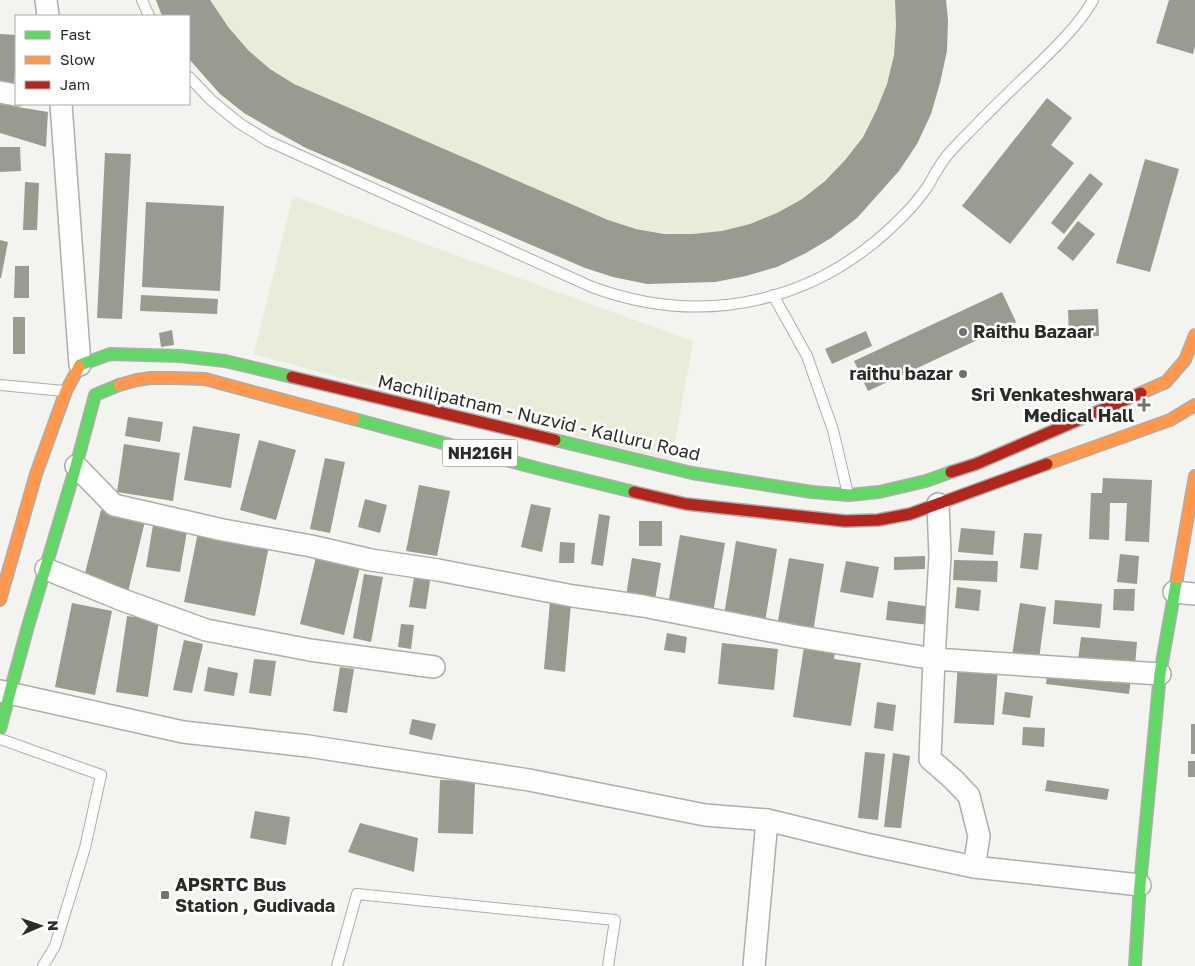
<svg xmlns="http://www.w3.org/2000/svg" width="1195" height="966" font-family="'Golos Text',sans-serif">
<rect width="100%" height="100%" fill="#f3f4ef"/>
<g fill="#e8edda">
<path d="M210 0H895C896 19 897 38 893 57 873 165 774 246 663 233 644 231 626 226 608 220L294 85C264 65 241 47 221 16 217 11 213 6 210 0Z"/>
<path d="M293 196 693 341 672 460 341 378 254 354Z"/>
</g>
<g fill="#989b90">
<path d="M156 0H210L229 28 248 50 270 69 294 84 608 220 636 229 664 234H693L722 231 750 224 777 213 802 199 825 181 845 160 863 137 876 111 887 84 894 55 896 26 895 0H946L948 20 947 51 940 83 931 114 917 144 899 171 857 218 831 238 806 253 777 267 746 276 715 282 647 284 613 277 585 268 306 148 275 131 244 113 220 94 189 59V16H162Z"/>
<path d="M1169 0H1195V46L1193 54 1156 43Z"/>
<path d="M0 34 16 35V55L14 83 0 81Z"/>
<path d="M1047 98 1072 118 1051 145 1074 163 1010 244 962 206Z"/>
<path d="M0 104 48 112 46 147 0 133Z"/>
<path d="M0 147H20L21 171 0 172Z"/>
<path d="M105 153 131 154 122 319 97 318Z"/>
<path d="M1145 159 1179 169 1150 272 1116 263Z"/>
<path d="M1090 173 1103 184 1064 234 1051 223Z"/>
<path d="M25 182 39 183 37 230H23Z"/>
<path d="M146 202 224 206 220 291 142 287Z"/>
<path d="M1078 221 1095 234 1073 261 1057 248Z"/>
<path d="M0 240 8 242 1 278H0Z"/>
<path d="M15 266H29V298H14Z"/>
<path d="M1002 292 1016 322 868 391 854 361Z"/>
<path d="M141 295 218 299 217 314 140 311Z"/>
<path d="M1098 309 1099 336 1069 337 1068 310Z"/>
<rect x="13" y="317" width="12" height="37"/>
<path d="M172 330 174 345 161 347 159 333Z"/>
<path d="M866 331 872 346 832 364 825 349Z"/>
<path d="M128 417 163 422 160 442 125 436Z"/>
<path d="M193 426 240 434 231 488 184 480Z"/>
<path d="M259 440 296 450 276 520 240 510Z"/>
<path d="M124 444 180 453 173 501 117 492Z"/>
<path d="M325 458 345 462 330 533 310 529Z"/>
<path d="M1103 478 1152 480 1149 542 1125 541 1127 503H1110L1109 540 1089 539 1091 493H1102Z"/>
<path d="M419 485 450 491 437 556 406 551Z"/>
<path d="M365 499 387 505 380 533 358 527Z"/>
<path d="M531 504 551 508 542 552 521 547Z"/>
<path d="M101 510 145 521 128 592 83 581Z"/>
<path d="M599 514 610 516 603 566 591 564Z"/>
<rect x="639" y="521" width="23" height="25"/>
<path d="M153 525 187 531 180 572 146 567Z"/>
<path d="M961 528 995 531 993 555 958 552Z"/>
<path d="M198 532 269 546 255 616 184 602Z"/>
<path d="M1024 533 1042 534 1038 570 1020 568Z"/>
<path d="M680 535 725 543 713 613 668 605Z"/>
<path d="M736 541 777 549 765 622 724 615Z"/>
<path d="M560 542 575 543 574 563H559Z"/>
<path d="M1120 554 1139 556 1137 584 1117 582Z"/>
<path d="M925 556V569L894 570V557Z"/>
<path d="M316 557 360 567 344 635 300 624Z"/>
<path d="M632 558 661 563 655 600 626 596Z"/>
<path d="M789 558 824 564 813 632 777 626Z"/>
<path d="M954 560 998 561 997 582 953 580Z"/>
<path d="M846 561 879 567 873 598 840 592Z"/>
<path d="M415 572 431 574 426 609 409 607Z"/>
<path d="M364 574 383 577 371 642 353 638Z"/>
<path d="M957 587 981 590 979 611 955 608Z"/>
<path d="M1114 589H1135L1134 611 1113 610Z"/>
<path d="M1055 600 1102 604 1100 628 1053 624Z"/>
<path d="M888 601 932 607 929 625 886 620Z"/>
<path d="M550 602 571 604 565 672 544 669Z"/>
<path d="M72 603 112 611 95 695 55 687Z"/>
<path d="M1020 603 1046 607 1039 659 1012 656Z"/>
<path d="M127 616 159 620 148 697 116 692Z"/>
<path d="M401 624 414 625 411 649 398 647Z"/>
<path d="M667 633 687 637 685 653 664 650Z"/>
<path d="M1081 637 1137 642 1135 665 1078 660Z"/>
<path d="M184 640 203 644 192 693 173 690Z"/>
<path d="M722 643 778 649 774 690 718 684Z"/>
<path d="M804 647 835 652 834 659 861 663 851 726 793 717Z"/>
<path d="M254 659 276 661 271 696 249 693Z"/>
<path d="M958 663 998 666 994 725 954 723Z"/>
<path d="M208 667 238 673 234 696 204 691Z"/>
<path d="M340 667 354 669 347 713 333 711Z"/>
<path d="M1048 669 1131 679 1129 694 1046 684Z"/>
<path d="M1005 692 1033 696 1030 718 1002 714Z"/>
<path d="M877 702 896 705 893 731 874 728Z"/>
<path d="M412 719 436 724 432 740 409 734Z"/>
<rect x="1191" y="724" width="4" height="30"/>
<path d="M1023 727 1045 728 1044 747 1022 745Z"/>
<path d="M865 752 885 754 878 820 858 818Z"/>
<path d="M893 753 910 756 901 828 884 827Z"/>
<rect x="1188" y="761" width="7" height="16"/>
<path d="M440 780 475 781 473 834 438 833Z"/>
<path d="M1047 780 1109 789 1107 800 1045 791Z"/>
<path d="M255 811 290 817 286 845 250 838Z"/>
<path d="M360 823 418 838 414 872 348 852Z"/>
</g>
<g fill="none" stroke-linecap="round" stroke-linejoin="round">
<defs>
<g id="lane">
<path d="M142 0 149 16"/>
<path d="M189 77 212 101 239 123 268 141 592 287C706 329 820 302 904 215 913 206 921 196 928 186 934 176 939 165 946 157 956 144 969 133 980 121 996 105 1012 89 1028 74 1046 57 1063 41 1078 22 1083 15 1089 8 1093 0"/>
<path d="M773 295 807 356 833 430 848 494"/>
<path d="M0 385 64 391"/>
<path d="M0 739 101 775 85 848 55 946 43 966"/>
<path d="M337 966 357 894 615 920 608 966"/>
</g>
<g id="street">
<path d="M46 0 48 16"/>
<path d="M0 92 16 95"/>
<path d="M61 104 80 365"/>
<path d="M76 466 114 505 223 530 311 546 371 560 438 570 573 596 643 606 796 636 934 659 1160 674"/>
<path d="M938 504 940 556 934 659 930 759 954 780 969 796 979 836 974 867"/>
<path d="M46 569 120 599 206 630 310 650 434 667"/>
<path d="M1174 592 1195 594"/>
<path d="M0 691 183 732 308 746 529 780 705 815 767 820 866 844 974 867 1140 885"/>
<path d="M754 966 767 820"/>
</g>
<g id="fast">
<path d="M79 367 80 365 110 354 180 356 225 361 292 377"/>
<path d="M354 419 540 469 634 492"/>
<path d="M555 440 692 473 812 492 849 495 879 492 926 481 951 472"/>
<path d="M0 729 28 626 76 466 95 395 119 385"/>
<path d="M1135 966 1140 885 1160 674 1177 578"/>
</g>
<g id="slow">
<path d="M119 385 137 380 151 378H174L205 379 354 419"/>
<path d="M1141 393 1166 382 1185 360 1195 335"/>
<path d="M1047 464 1170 420 1195 405"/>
<path d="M1177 578 1195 476"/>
<path d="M0 600 36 474 66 391 79 367"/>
</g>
<g id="jam">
<path d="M292 377 555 440"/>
<path d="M951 472 976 464 1141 393"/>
<path d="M634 492 686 504 845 521 878 520 910 514 1047 464"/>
</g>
</defs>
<use href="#lane" stroke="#adaeaa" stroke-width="12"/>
<use href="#street" stroke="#adaeaa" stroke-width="24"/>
<use href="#fast" stroke="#adaeaa" stroke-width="14"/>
<use href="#slow" stroke="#adaeaa" stroke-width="14"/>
<use href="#jam" stroke="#adaeaa" stroke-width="14"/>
<use href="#lane" stroke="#fdfdfd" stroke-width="10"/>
<use href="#street" stroke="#fdfdfd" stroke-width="21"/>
<use href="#fast" stroke="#63d668" stroke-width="11"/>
<use href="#slow" stroke="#ff974d" stroke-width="11"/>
<use href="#jam" stroke="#b3261e" stroke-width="11"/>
</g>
<g fill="#71726e" stroke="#fff" stroke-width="2">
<circle cx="963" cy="332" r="5"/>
<circle cx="963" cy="374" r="5"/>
<path d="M1141.5 397.5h5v5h5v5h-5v5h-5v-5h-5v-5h5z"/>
<rect x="160" y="890" width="10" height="10" rx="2.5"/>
</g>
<g text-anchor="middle" stroke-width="5" stroke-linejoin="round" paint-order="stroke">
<rect fill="#fff" stroke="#6b6b68" stroke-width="1" x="442.5" y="439.5" width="75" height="27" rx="4"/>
<g font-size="16" font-weight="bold" fill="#2b2c28">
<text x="480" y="459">NH216H</text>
</g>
<g font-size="18" font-weight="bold" fill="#2b2c28" stroke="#fff" text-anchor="start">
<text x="973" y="338">Raithu Bazaar</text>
<text x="953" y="380" text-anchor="end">raithu bazar</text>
<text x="1134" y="401" text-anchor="end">Sri Venkateshwara<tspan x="1134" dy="21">Medical Hall</tspan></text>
<text x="175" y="891">APSRTC Bus<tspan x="175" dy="21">Station , Gudivada</tspan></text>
</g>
<g font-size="18" fill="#2b2c28" stroke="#fff">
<text transform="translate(539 418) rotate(13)" y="6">Machilipatnam - Nuzvid - Kalluru Road</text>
</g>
</g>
<rect x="15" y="15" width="175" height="90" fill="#ffffff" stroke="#aaaba9"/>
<rect x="25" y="31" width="25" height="8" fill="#63d668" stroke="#aaaba9"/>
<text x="60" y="40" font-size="15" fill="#2b2c28">Fast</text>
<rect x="25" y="56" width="25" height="8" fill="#ff974d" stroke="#aaaba9"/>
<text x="60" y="65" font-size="15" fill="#2b2c28">Slow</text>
<rect x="25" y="81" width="25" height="8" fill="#b3261e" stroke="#aaaba9"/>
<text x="60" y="90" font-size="15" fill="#2b2c28">Jam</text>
<g transform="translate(40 926) rotate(88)" stroke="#ffffff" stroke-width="4" paint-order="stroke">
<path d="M0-4L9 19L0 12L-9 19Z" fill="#2b2c28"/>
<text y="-8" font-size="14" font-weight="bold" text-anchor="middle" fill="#2b2c28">N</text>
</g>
</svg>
